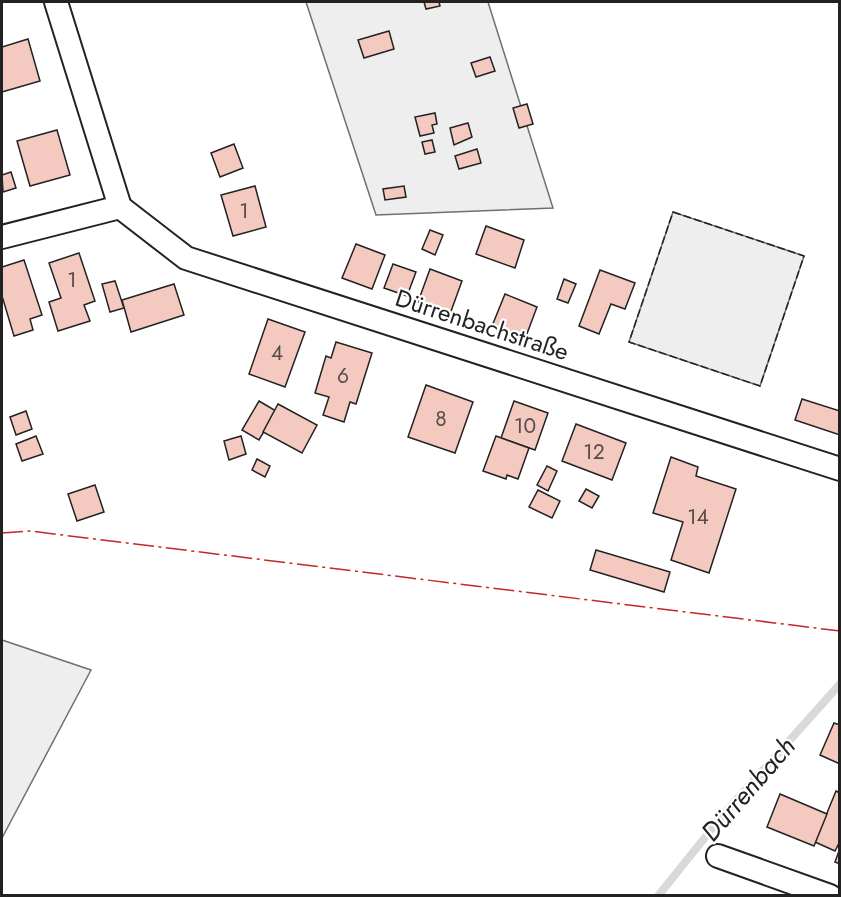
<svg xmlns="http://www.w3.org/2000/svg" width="841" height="897" font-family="Jost,sans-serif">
<rect width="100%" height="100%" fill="#fff"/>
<g fill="#eee" stroke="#6f6f6f" stroke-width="1.5">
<path d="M306 2H488L553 208 376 215Z"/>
<path d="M673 212 804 256 760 386 629 342Z"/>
<path d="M2 640 91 670 2 838Z"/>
</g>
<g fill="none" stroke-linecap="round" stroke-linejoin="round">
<path stroke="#d9d9d9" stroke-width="8" d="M658 896 723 815 840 684"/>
</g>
<g fill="#f3c9c0" stroke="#222" stroke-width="1.5">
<path d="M424 2H439L440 6 426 9Z"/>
<path d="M389 31 394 49 364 58 358 40Z"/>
<path d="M28 39 40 81 2 92V47Z"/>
<path d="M490 57 495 71 476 77 471 63Z"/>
<path d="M527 104 533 124 519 128 513 108Z"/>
<path d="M435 113 437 124 432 125 434 133 420 136 415 117Z"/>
<path d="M468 123 472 137 454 145 450 128Z"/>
<path d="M57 130 70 175 30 186 17 141Z"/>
<path d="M432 140 435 152 425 154 422 142Z"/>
<path d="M234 144 243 168 220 177 211 153Z"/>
<path d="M477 149 481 163 459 169 455 156Z"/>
<path d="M11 172 16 188 3 192 2 175Z"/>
<path d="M255 186 266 227 233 236 221 195Z"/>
<path d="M404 186 406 197 385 200 383 189Z"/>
<path d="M486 226 524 240 515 268 476 254Z"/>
<path d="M430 230 443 235 435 255 422 249Z"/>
<path d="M356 244 385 255 372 289 342 278Z"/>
<path d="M79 253 95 301 84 305 90 321 58 331 49 302 61 298 49 263Z"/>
<path d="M24 260 42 315 30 319 33 330 14 336 2 296V267Z"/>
<path d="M393 264 416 272 407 296 384 288Z"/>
<path d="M430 269 462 281 450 314 418 302Z"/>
<path d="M600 270 635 283 625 309 611 304 599 334 579 326Z"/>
<path d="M564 279 576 284 568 303 557 299Z"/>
<path d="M115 281 124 308 110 312 102 284Z"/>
<path d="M174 284 184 315 131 332 122 300Z"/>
<path d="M505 294 537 307 525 339 492 326Z"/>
<path d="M268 319 305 332 285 387 249 374Z"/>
<path d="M336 342 372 353 356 404 350 402 344 422 323 415 329 397 315 393 326 356 331 358Z"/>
<path d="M426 385 473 402 455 453 408 437Z"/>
<path d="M802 399 840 411V435L795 420Z"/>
<path d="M259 401 276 411 259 440 242 430Z"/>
<path d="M514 401 548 413 535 450 501 438Z"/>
<path d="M278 404 317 425 302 453 263 432Z"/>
<path d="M26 411 32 429 16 435 10 417Z"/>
<path d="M576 424 626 443 612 480 562 461Z"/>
<path d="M36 436 43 454 22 461 16 444Z"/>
<path d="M241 436 246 454 229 460 224 441Z"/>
<path d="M496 436 529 448 518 479 507 475 506 479 483 471Z"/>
<path d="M671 457 698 467 696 476 736 489 709 573 671 560 683 522 653 513Z"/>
<path d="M257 459 270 466 265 477 252 470Z"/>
<path d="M547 466 557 471 548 491 537 485Z"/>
<path d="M95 485 104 512 77 521 68 494Z"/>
<path d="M586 489 599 496 592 508 579 501Z"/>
<path d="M538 490 560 501 552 518 529 507Z"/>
<path d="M596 550 670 572 664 592 590 570Z"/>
<path d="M834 723 840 725V764L820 755Z"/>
<path d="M836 791 840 793V841L835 851 815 842Z"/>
<path d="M780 794 827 814 814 846 767 827Z"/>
<path d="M840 848V864L835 862Z"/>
</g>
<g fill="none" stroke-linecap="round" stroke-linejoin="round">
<defs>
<g id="minor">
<path d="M56 2 120 207"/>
<path d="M120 207 186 258 840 469"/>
<path d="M2 237 120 207"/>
<path d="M718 856 830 896"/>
</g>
</defs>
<use href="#minor" stroke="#222" stroke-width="26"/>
<use href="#minor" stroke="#fff" stroke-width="22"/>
<path stroke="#222" stroke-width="1.5" stroke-dasharray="8 3" stroke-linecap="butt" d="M673 212 804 256 760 386 629 342Z"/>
<path stroke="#c62828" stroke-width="1.5" stroke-dasharray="21 4.5 3 4.5" stroke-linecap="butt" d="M2 533 30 531 840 631"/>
</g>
<g text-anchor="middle" stroke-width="4.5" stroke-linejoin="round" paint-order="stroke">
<g font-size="21" fill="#564c4a">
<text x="244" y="218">1</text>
<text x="72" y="287">1</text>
<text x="277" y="360">4</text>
<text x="343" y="383">6</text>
<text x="441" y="426">8</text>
<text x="525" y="433">10</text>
<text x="594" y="459">12</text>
<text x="698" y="524">14</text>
</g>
<g font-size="24" fill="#222" stroke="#fff">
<text transform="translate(482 325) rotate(18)" y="8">Dürrenbachstraße</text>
</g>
<g font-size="26" font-style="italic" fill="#222" stroke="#fff">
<text transform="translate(748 789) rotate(-49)" y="9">Dürrenbach</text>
</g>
</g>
<rect width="841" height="897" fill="none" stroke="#222222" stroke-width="6"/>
</svg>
